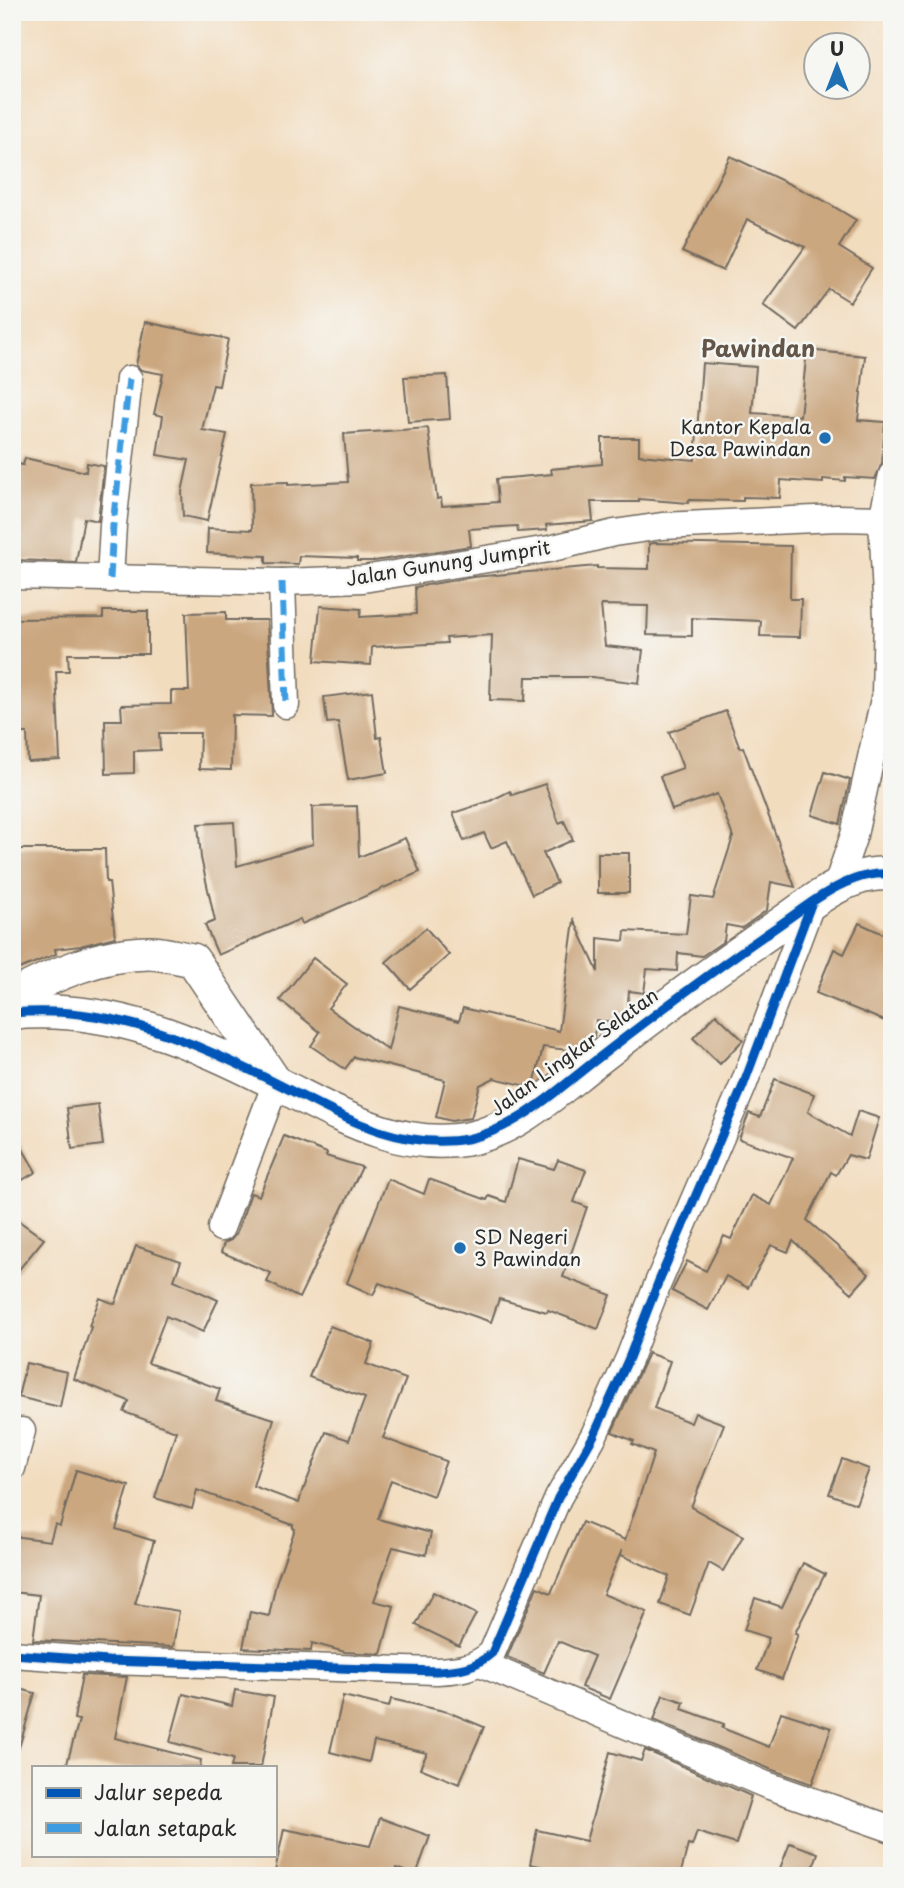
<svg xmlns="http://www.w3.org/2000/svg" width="904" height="1888" font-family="'Playpen Sans',sans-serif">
<rect width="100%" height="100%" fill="#f6f6f2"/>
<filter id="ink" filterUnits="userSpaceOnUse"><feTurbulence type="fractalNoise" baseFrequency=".0143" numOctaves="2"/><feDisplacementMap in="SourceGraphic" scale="14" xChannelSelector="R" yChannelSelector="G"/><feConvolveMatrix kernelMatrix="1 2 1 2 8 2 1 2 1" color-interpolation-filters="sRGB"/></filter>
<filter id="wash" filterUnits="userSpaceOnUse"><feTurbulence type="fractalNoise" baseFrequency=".00686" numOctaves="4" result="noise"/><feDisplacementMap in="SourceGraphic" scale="28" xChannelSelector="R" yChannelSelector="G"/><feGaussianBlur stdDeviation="1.57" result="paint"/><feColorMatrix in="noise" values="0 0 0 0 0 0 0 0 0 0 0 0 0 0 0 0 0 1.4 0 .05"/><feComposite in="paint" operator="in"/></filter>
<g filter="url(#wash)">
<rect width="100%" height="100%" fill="#f2dcbe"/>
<g id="blocks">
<g fill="#cba780">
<path d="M730 156 821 199 856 220 839 247 872 268 850 302 829 289 798 331 763 305 805 247 747 219 723 271 682 252Z"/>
<path d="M145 322 228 339 219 386 213 385 202 430 227 434 207 521 183 516 182 492 189 460 157 455 163 416 154 414 163 374 141 370 136 365Z"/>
<path d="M807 350 865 356 858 420 885 422 882 463 875 479 845 477V481L823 479V483L781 480 780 498 743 497V501L689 500 688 503 639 499V502H591L593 521 546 525 547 530 518 532 517 526 469 529 471 546 374 561H357V558L299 556 298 564 266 563V556L207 553 208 528 252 530 251 483 288 482V485L348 482 344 434 428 428 437 499 441 498 442 506 498 502 496 479 552 474 551 469 602 464V438H639V455L695 460 702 363 756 367 752 413 800 416Z"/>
<path d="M447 375 450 419 408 422 404 377Z"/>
<path d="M25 458 86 472 87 463 104 466 98 521 84 518 76 562 12 560V463L23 465Z"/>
<path d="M653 543 791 546 790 599H801L800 637 760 636 761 621 692 618V636L647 635 648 606 601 605 605 646 643 650 639 683 592 677H526L525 701 490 700 492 635 446 638 447 643 372 647 371 665 315 661 320 606 361 609 360 617 416 614 415 587 473 577 597 566V568L649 569V544Z"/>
<path d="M103 611H148V654H68L69 671H56L60 760 28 762 27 733H12V619L103 618Z"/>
<path d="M226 612V620H267L272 716 232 715 231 770 199 769 200 733H159L160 750 134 751V773L106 774 105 720H122L121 705 171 704V691H189L186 613Z"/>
<path d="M372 691 377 738 381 737 387 773 348 780 338 722 327 723 324 697Z"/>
<path d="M726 711 740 748 743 747 795 887 771 882 767 910 742 928 726 925 724 941 702 956 678 953 677 971 647 969 644 993 629 991 627 1012 614 1022 596 1020 594 1037 576 1051 543 1047 534 1085 531 1087 494 1078 480 1085 471 1118 451 1121 436 1117 445 1080 354 1057 345 1069 311 1046 320 1032 280 1000 313 958 347 984 328 1008 388 1050 399 1006 459 1021 463 1008 559 1031 574 920 598 972V938L624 941 625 931 686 934 691 896 713 899 733 837 717 794 672 810 660 776 683 768 669 732Z"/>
<path d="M825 772 850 780 840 824 812 815Z"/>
<path d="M545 784 559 823 564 821 573 840 543 853 557 883 532 895 507 841 491 848 484 833 464 841 453 813 490 801 510 791 512 795Z"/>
<path d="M357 806 359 857 405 838 420 872 302 924 300 919 218 955 205 925 215 921 201 858 198 824 234 822 237 866 313 844 312 807Z"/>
<path d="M13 849H105L106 882H109L115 937 80 946 55 949 56 954 12 972V930L15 929V879H12Z"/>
<rect x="598" y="853" width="31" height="40"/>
<path d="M859 923 892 938V1024L816 993 834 949 844 954Z"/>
<path d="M426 928 449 955 410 989 386 962Z"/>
<path d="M716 1014 743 1040 720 1064 693 1038Z"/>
<path d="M775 1079 814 1094 808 1112 850 1136 858 1111 879 1118 866 1160 848 1155 836 1175 831 1172 807 1220 869 1274 852 1293 793 1241 788 1252 771 1245 748 1288 726 1276 708 1310 672 1291 687 1261 706 1271 724 1236 731 1239 752 1195 771 1205 793 1158 739 1139 749 1113 760 1117Z"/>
<path d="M98 1104 103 1145 72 1149 67 1108Z"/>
<path d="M12 1130 36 1172 12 1186Z"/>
<path d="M284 1136 327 1153 326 1156 362 1167 299 1298 267 1282 271 1273 221 1252 224 1243 231 1240 236 1234 251 1193 259 1196Z"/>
<path d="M518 1159 554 1169 558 1160 586 1170 574 1202 587 1207 563 1277 611 1295 598 1329 548 1310 547 1312 499 1299 491 1322 379 1283 373 1295 347 1283 388 1179 424 1194 429 1179 487 1200 489 1196 506 1202Z"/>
<path d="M12 1216 44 1239 12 1278Z"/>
<path d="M136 1246 181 1261 174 1280 218 1300 203 1332 166 1316 148 1363 220 1389 216 1401 274 1419 253 1486 299 1503 303 1488H304L326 1432 349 1440 365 1398 309 1377 330 1326 374 1343 366 1364 406 1379 383 1438 446 1461 433 1496 391 1480 378 1519 431 1533 426 1555 393 1547 374 1601 394 1606 381 1654 345 1652 312 1643 311 1651 243 1648 250 1612 269 1616 276 1583 295 1529 293 1528V1525L197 1490 192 1509 155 1498 176 1431 124 1412 129 1401 74 1379 91 1327 89 1326 100 1298 115 1304Z"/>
<path d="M648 1353 670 1361 654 1408 691 1423 695 1413 724 1424 691 1507 743 1536 723 1571 709 1563 690 1615 660 1604 669 1576 621 1555 622 1550 603 1594 647 1612 610 1699 581 1687 594 1656 558 1641 544 1673 507 1657 537 1587 551 1593 582 1522 625 1540 654 1453 632 1444 634 1441 612 1432Z"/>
<path d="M26 1363 67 1372 60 1407 18 1397Z"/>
<path d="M842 1459 869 1469 856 1504 829 1494Z"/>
<path d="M76 1470 129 1486 116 1529 154 1541 135 1604 179 1611 173 1647 33 1640 39 1595 12 1592V1536L50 1541 55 1524 60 1526Z"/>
<path d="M803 1563 825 1574 795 1633 798 1634 782 1679 757 1670 769 1638 744 1630 755 1598 782 1607Z"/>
<path d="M433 1592 476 1614 459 1646 416 1625Z"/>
<path d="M82 1675 127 1677 115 1738 201 1760 200 1767H66L79 1720 74 1719Z"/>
<path d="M12 1687 35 1693 18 1751H12Z"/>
<path d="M235 1690 274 1697 261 1767H231L233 1759 170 1742 183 1694 232 1706Z"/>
<path d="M663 1695 684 1702 682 1709 724 1724 722 1728 769 1747 781 1712 831 1728 812 1784 770 1769 654 1720Z"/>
<path d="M343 1696 389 1707 391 1699 448 1712 484 1727 459 1784 420 1768 427 1753 374 1741 369 1762 330 1752Z"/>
<path d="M645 1750 751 1796 736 1844 697 1832 692 1846 688 1845 680 1876H569L570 1872 530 1864 537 1830 586 1841 610 1752 641 1761Z"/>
<path d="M380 1818 430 1836 416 1875 396 1868 395 1876H274L284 1829 370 1846Z"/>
<path d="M790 1843 818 1853 810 1876H777Z"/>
</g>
</g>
</g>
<g filter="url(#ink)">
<use href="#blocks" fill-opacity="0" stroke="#71695e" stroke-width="2"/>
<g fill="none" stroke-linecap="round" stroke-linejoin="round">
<defs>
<g id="minor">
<path d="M12 576 282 582 363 579 549 549 614 533 662 526 837 518 882 519"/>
<path d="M110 579 113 525 129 379"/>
<path d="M282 582 286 705"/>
<path d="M836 888 854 835 885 694 887 616 882 519 892 475"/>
<path d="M221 1228 276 1083"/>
<path d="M12 1468 22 1431"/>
<path d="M12 1654 108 1661 437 1671C459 1670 475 1668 492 1653L558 1498 594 1435 629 1358 658 1283 743 1086 812 902"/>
<path d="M480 1663 764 1784 892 1829"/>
</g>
<g id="tertiary">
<path d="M12 997C54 974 102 953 150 953 164 953 179 958 193 960L275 1082"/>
<path d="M12 1013C111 1004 192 1041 278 1084 338 1114 397 1151 467 1139 515 1130 555 1092 592 1063 651 1017 713 971 775 928 800 911 826 889 855 879 868 874 879 873 892 874"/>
</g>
</defs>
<use href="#minor" stroke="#71695e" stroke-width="29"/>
<use href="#tertiary" stroke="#71695e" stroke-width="36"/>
<use href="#minor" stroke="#fff" stroke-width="26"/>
<use href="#tertiary" stroke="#fff" stroke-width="33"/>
<g stroke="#3d9ce1" stroke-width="7" stroke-dasharray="14 7" stroke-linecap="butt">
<path d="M110 579 113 525 129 379"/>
<path d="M282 582 286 705"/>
</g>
<defs>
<g id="cycleway">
<path d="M12 1013C111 1004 192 1041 278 1084 338 1114 397 1151 467 1139 515 1130 555 1092 592 1063 651 1017 713 971 775 928 800 911 826 889 855 879 868 874 879 873 892 874"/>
<path d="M12 1654 108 1661 437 1671C459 1670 475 1668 492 1653L558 1498 594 1435 629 1358 658 1283 743 1086 812 902"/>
</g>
</defs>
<use href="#cycleway" stroke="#f6f6f2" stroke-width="13"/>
<use href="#cycleway" stroke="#0057b8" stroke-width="9"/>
</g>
</g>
<g fill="#1f6fb2" stroke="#f6f6f2" stroke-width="2.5">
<circle cx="825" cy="438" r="7"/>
<circle cx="460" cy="1248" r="7"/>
</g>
<g text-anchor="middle" stroke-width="5" stroke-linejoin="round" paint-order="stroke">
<g font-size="19" fill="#2b2b2b" stroke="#f6f6f2" text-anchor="end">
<text x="811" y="434">Kantor Kepala<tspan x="811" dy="22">Desa Pawindan</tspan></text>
<text x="474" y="1244" text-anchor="start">SD Negeri<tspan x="474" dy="22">3 Pawindan</tspan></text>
</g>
<g font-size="19" fill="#2b2b2b" stroke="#f6f6f2">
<text transform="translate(448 563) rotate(-9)" y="7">Jalan Gunung Jumprit</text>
<text transform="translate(574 1052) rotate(-36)" y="7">Jalan Lingkar Selatan</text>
</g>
<g font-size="23" font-weight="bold" fill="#635649" stroke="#f6f6f2">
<text x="758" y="357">Pawindan</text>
</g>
</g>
<rect width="904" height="1888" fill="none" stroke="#f6f6f2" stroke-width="42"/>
<rect x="32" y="1766" width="245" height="91" fill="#f6f6f2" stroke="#a5a5a2" stroke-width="2"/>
<rect x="46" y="1788" width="35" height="10" fill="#0057b8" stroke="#a5a5a2" stroke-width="2"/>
<text x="94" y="1800" font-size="21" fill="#2b2b2b">Jalur sepeda</text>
<rect x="46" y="1823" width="35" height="10" fill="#3d9ce1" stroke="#a5a5a2" stroke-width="2"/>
<text x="94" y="1836" font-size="21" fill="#2b2b2b">Jalan setapak</text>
<g transform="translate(837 66)"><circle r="33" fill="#f6f6f2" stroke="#a5a5a2" stroke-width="2"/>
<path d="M0-5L12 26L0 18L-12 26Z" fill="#1f6fb2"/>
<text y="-10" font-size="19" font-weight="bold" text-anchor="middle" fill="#2b2b2b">U</text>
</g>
</svg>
